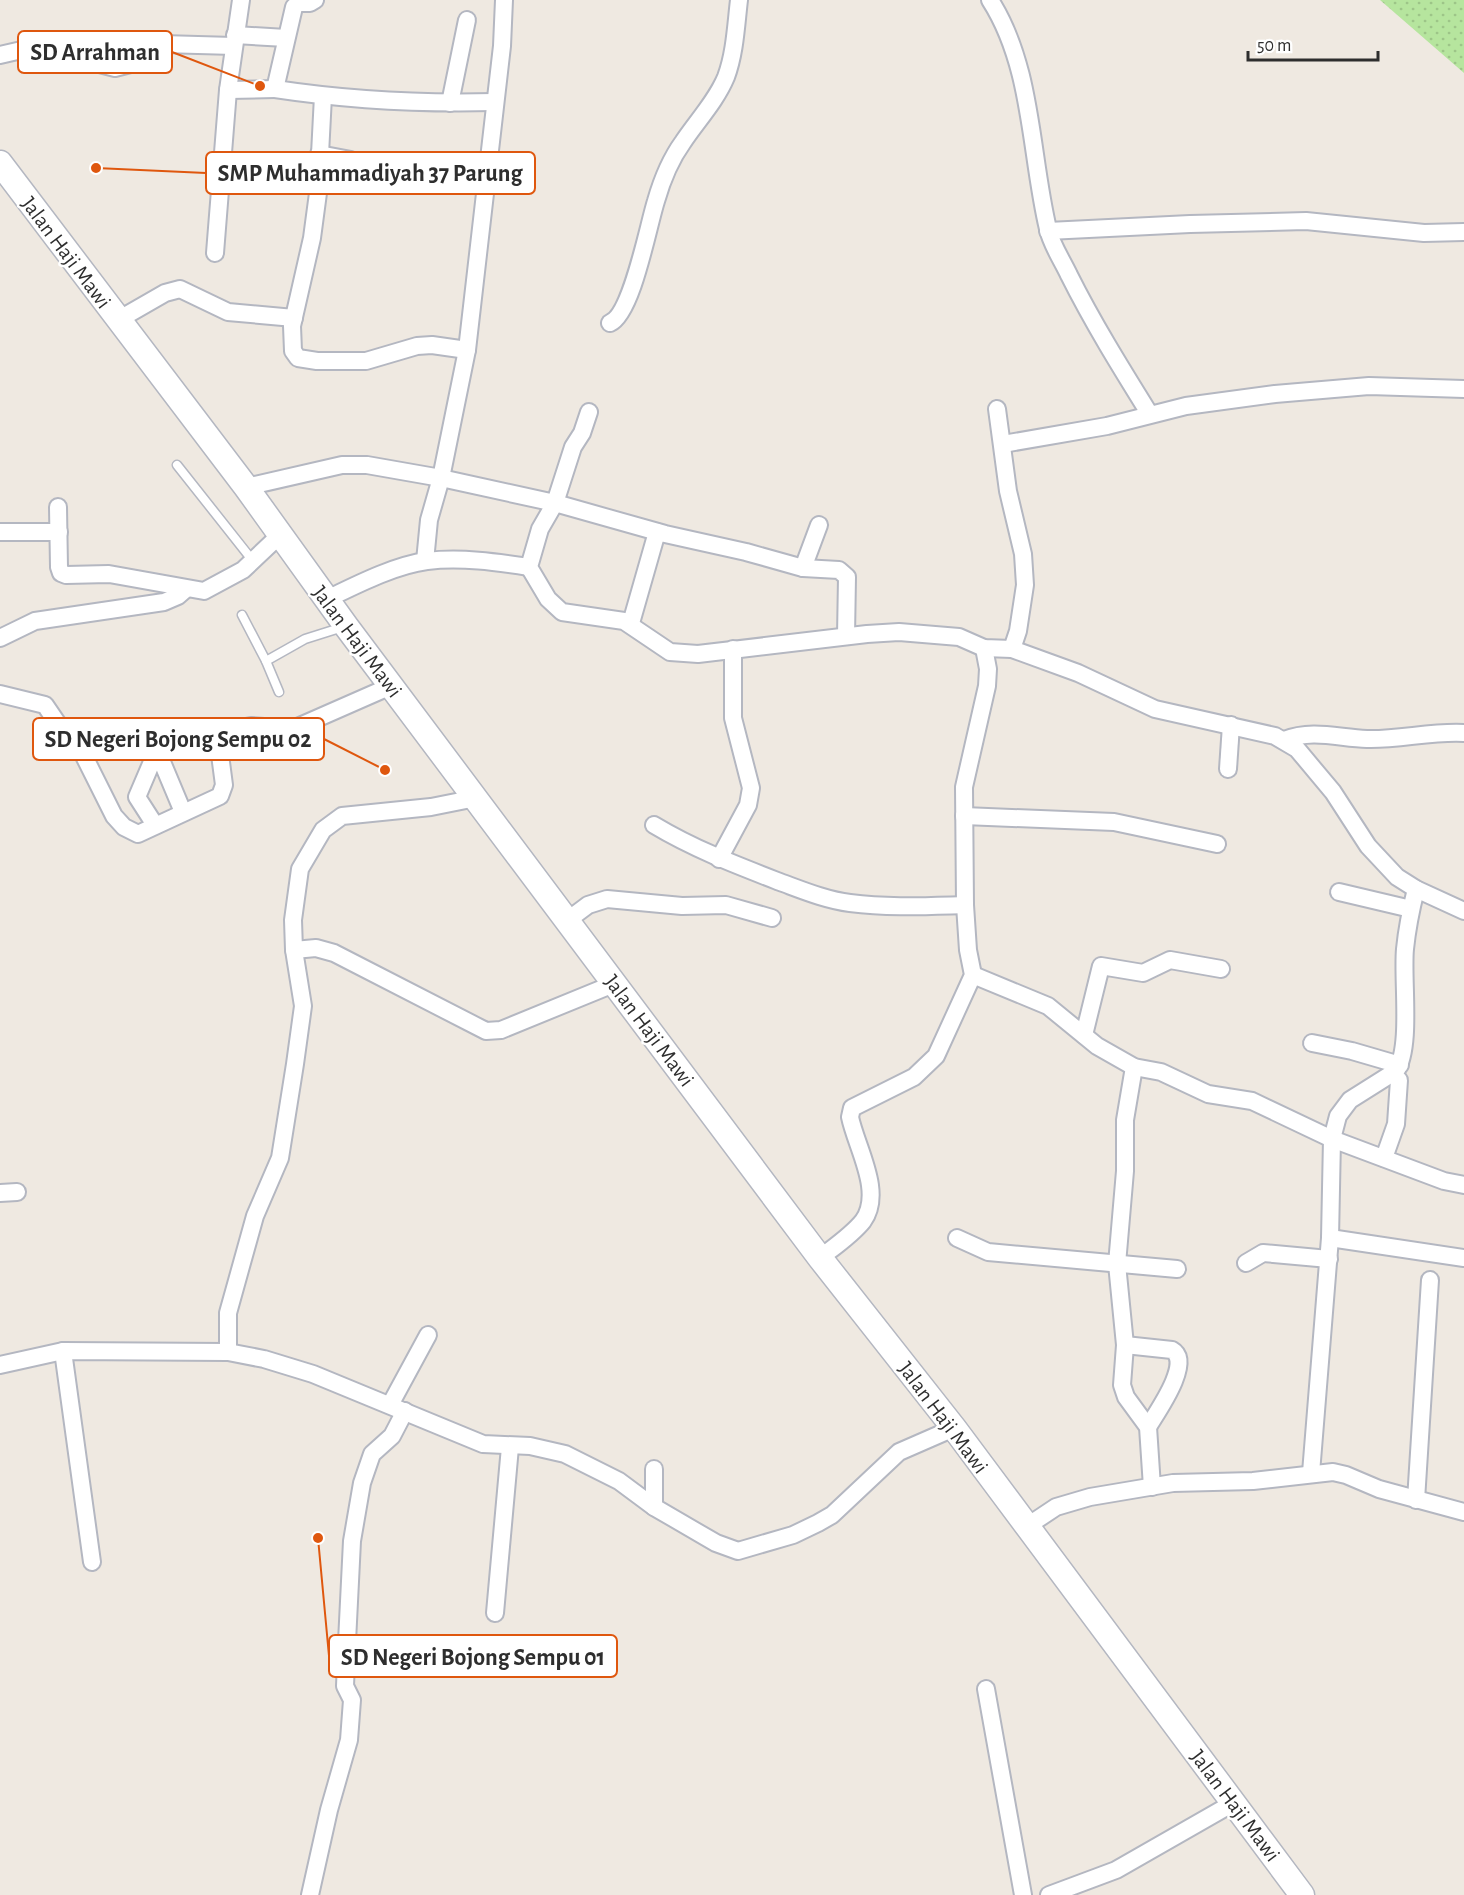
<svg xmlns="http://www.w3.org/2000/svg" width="1464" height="1895" font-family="'Alegreya Sans',sans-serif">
<defs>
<pattern id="grass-dots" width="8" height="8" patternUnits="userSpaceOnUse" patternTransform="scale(1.5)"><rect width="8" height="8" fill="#b6e59e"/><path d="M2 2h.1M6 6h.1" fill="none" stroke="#9dc588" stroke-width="1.8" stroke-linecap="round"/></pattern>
</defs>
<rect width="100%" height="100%" fill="#efe9e1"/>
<path fill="url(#grass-dots)" d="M1380 0H1464V73Z"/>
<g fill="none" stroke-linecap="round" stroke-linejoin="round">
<defs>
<g id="lane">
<path d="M177 465 253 561"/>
<path d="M242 615 266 661 305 639 343 627"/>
<path d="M266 661 279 692"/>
</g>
<g id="street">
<path d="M315 0 310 3H298L294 7 275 89C348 100 421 104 495 102"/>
<path d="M990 0C1033 67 1030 154 1048 229 1051 244 1062 260 1069 275 1093 323 1121 368 1149 413"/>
<path d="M235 35 286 38"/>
<path d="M0 55 26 49 61 54 115 68 142 61 162 44 234 46"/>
<path d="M228 90 275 89"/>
<path d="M323 96 318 193 312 238 292 326 293 351 298 358 317 361H366L417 346 432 345 467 350"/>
<path d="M450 103 467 20"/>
<path d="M319 154 351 160"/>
<path d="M1048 231 1190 224 1306 221 1424 233 1464 232"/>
<path d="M215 253 228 90 241 0"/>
<path d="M118 320 165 293 180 289 228 312 294 318"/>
<path d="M610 323C632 314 648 226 656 201 662 180 670 160 683 142 697 121 716 101 726 77 735 53 736 25 739 0"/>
<path d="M997 409 1008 491 1023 554 1025 585 1018 631 1012 649"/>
<path d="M589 412 582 433 573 447 555 503 540 529 529 567 548 599 562 612 624 621 670 652 698 654 867 634 899 632 959 637 984 648 1012 649 1078 673 1155 709 1275 736 1297 749 1333 792 1368 846 1397 877 1416 889 1464 911"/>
<path d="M1003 444 1107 426 1186 406 1275 394 1369 386 1464 389"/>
<path d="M246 487 342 465H367L441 478 555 503 665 534 746 552 803 568 839 570 847 577 846 636"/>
<path d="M58 507 59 567 61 573 66 575 109 574 204 591 243 570 280 535"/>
<path d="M0 532H59"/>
<path d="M425 561 429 520 441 478 467 350 502 46 504 0"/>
<path d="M803 568 819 525"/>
<path d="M327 599C356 585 395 565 427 561 461 557 496 562 529 567"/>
<path d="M631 623 657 532"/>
<path d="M0 638 35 621 164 602 178 596 186 589"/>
<path d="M0 694 45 705 60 727 81 750 114 816 124 827 138 834 220 796 224 785 217 732"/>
<path d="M1284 740C1313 729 1338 738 1367 739 1399 740 1432 731 1464 733"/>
<path d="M1228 769 1231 725"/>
<path d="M183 812 157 750 217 732 251 726 293 729 391 686"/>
<path d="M964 816 1114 822 1217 844"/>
<path d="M155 825 137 797 157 750"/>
<path d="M654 825C694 849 736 865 780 882 802 890 826 900 850 903 888 908 927 906 965 905"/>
<path d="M719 859 748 805 751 788 733 718V649"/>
<path d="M1339 892 1411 909"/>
<path d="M568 920 588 905 607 899 682 906 726 905 772 918"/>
<path d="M294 950 316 948 334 953 486 1031 501 1030 616 983"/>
<path d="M973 975 1048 1006 1097 1046 1134 1067 1161 1072 1208 1094 1252 1101 1332 1139 1444 1181 1464 1185"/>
<path d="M1084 1035 1101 966 1143 973 1170 960 1221 969"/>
<path d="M1312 1043 1352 1051 1400 1065"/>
<path d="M1134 1067 1125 1120V1171L1117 1264 1125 1345 1122 1385 1126 1397 1148 1427 1152 1487"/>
<path d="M1384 1158 1396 1124 1399 1080"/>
<path d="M0 1193 17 1192"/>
<path d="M957 1238 988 1252 1177 1269"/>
<path d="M1330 1238 1464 1258"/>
<path d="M820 1258C834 1247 852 1235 863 1221 884 1192 856 1147 850 1117L852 1108 914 1077 936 1056 973 975 968 950 965 905 964 787 987 686 988 669 984 648"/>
<path d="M1246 1263 1263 1253 1329 1259"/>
<path d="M1125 1345 1172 1350C1193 1362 1157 1412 1148 1427"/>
<path d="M63 1351 92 1562"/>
<path d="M228 1352V1313L255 1216 280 1158 295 1064 303 1006 294 950 293 920 300 869 323 830 342 816 431 807 476 798"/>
<path d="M0 1365 63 1351 228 1352 264 1359 313 1374 483 1444 530 1446 565 1454 619 1481 654 1507 716 1543 738 1551 793 1535 818 1523 832 1515 899 1452 954 1428"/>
<path d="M390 1405 428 1335"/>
<path d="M1311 1473 1330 1238 1332 1139 1338 1116 1350 1100 1396 1071C1412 1047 1402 979 1405 949 1407 929 1411 909 1416 889"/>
<path d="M1416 1500 1430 1280"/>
<path d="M654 1507V1469"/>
<path d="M1026 1527 1056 1507 1090 1497 1173 1483 1253 1481 1333 1472 1346 1475 1379 1489 1464 1512"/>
<path d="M495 1613 510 1447"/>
<path d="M986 1689 1023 1895"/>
<path d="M310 1895 329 1810 349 1740 352 1700 345 1686 346 1662 352 1541 362 1483 372 1454 392 1436 405 1411"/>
<path d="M1049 1895 1116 1870 1235 1802"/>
</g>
<path id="secondary" d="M0 163 246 487 346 626 820 1258 954 1428 1302 1895"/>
</defs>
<use href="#lane" stroke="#b4b7c1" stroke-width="11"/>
<use href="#street" stroke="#b4b7c1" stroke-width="20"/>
<use href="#secondary" stroke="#b4b7c1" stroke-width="27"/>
<use href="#lane" stroke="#fff" stroke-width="8"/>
<use href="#street" stroke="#fff" stroke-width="16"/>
<use href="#secondary" stroke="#fff" stroke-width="24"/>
</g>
<g text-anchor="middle" stroke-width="5" stroke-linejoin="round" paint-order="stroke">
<g font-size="22" fill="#2e2e2e" stroke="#fff">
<text transform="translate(67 252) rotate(53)" y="8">Jalan Haji Mawi</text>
<text transform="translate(358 641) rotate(53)" y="8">Jalan Haji Mawi</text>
<text transform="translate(650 1030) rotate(53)" y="8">Jalan Haji Mawi</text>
<text transform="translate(944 1417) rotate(53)" y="8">Jalan Haji Mawi</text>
<text transform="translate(1236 1805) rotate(53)" y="8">Jalan Haji Mawi</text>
</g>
</g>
<path fill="none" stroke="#df570e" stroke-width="2" d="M260 86L172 52M96 168L206 173M385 770L324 739M318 1538L329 1656"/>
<g fill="#df570e" stroke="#fff" stroke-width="2">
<circle cx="260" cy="86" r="6"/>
<circle cx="96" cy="168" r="6"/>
<circle cx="385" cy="770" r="6"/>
<circle cx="318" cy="1538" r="6"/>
</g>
<g fill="#fff" stroke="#df570e" stroke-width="2">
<rect x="18" y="31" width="154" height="42" rx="6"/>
<rect x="206" y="152" width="329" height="42" rx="6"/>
<rect x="33" y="718" width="291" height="42" rx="6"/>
<rect x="329" y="1635" width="288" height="42" rx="6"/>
</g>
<g font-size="24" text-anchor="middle" font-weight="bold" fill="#2e2e2e">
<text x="95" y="60">SD Arrahman</text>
<text x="370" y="181">SMP Muhammadiyah 37 Parung</text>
<text x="178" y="747">SD Negeri Bojong Sempu 02</text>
<text x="473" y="1665">SD Negeri Bojong Sempu 01</text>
</g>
<path d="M1248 51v9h130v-9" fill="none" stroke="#2e2e2e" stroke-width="3"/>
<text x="1257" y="51" font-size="18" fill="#2e2e2e" stroke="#ffffff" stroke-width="4.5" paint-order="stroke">50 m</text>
</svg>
